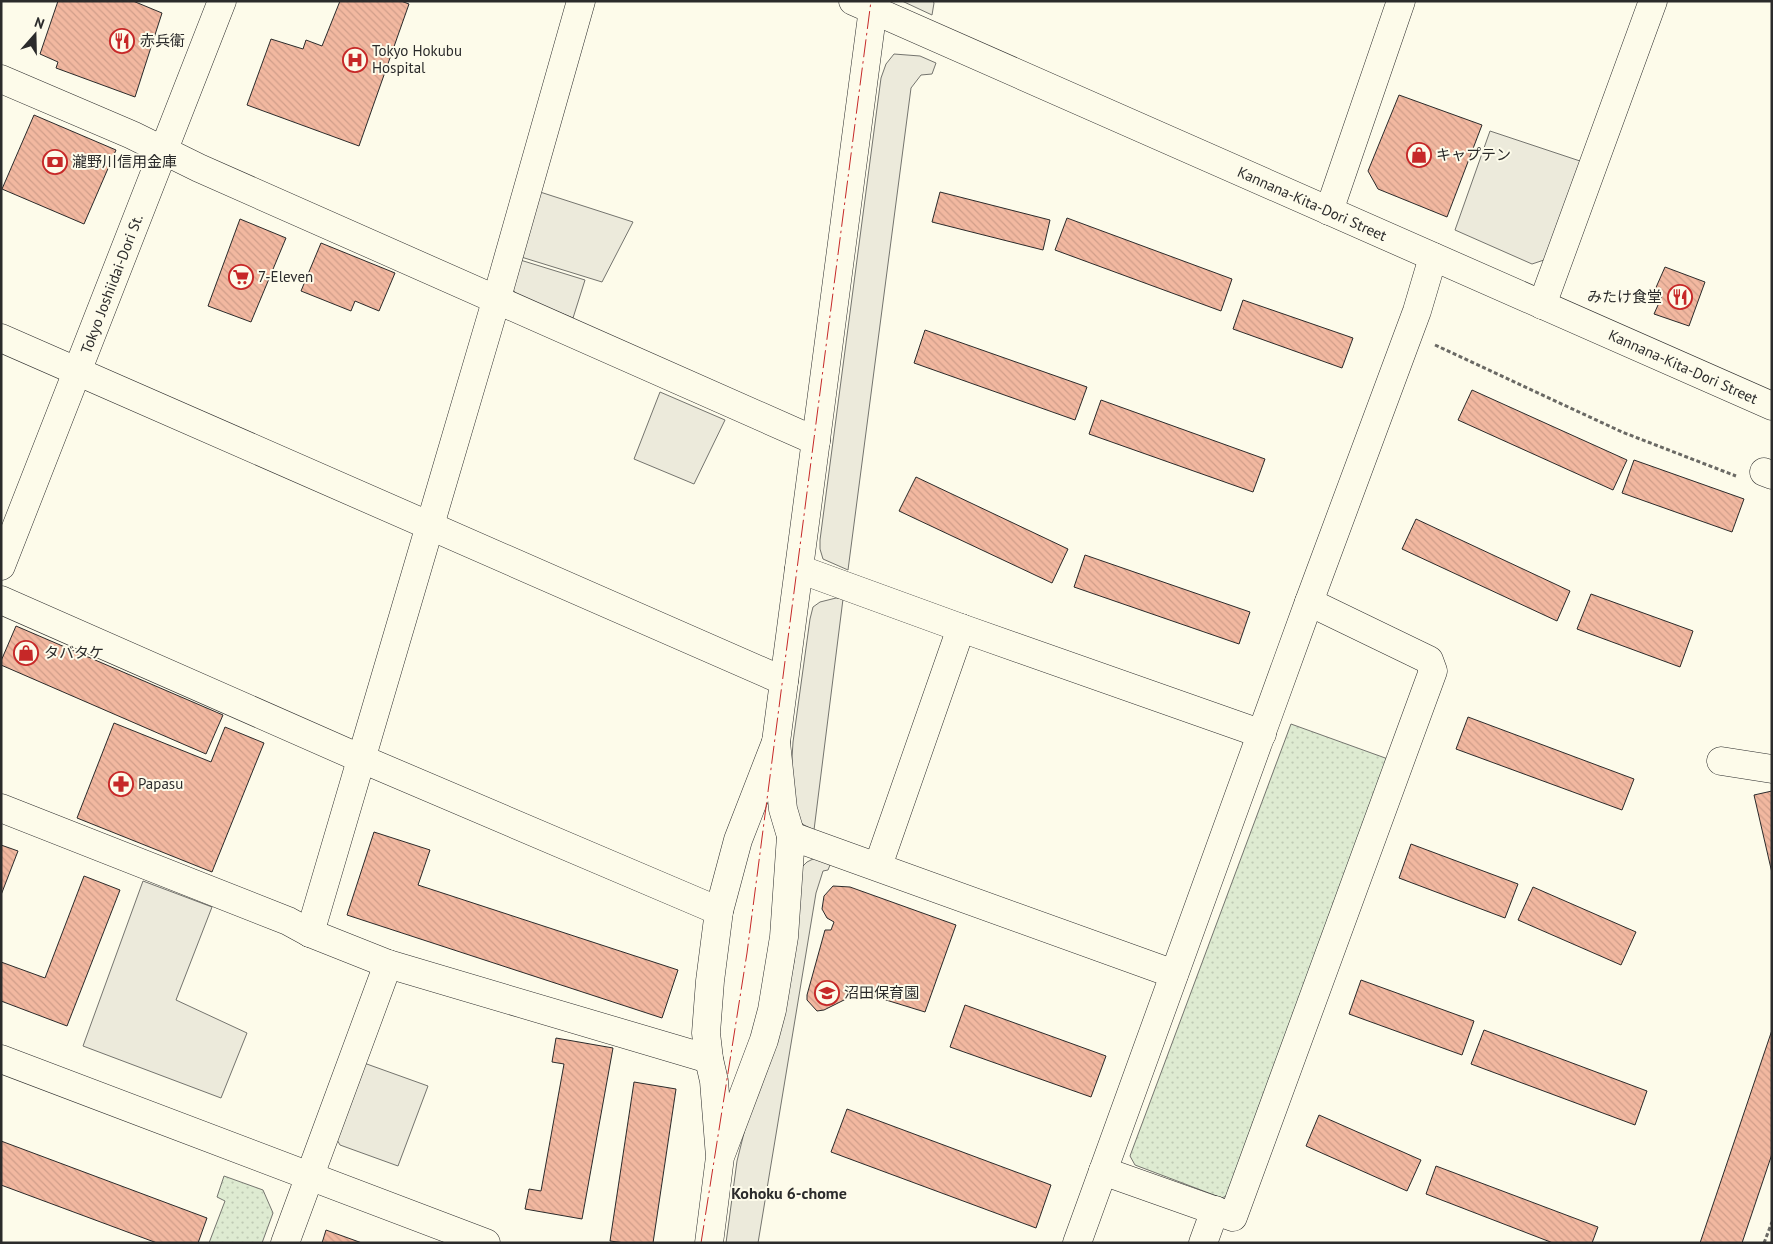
<svg xmlns="http://www.w3.org/2000/svg" width="1773" height="1244" font-family="'PT Sans','Noto Sans JP',sans-serif">
<defs>
<pattern id="park-dots" width="8" height="8" patternUnits="userSpaceOnUse" patternTransform="scale(1.25)"><rect width="8" height="8" fill="#deebd1"/><path d="M2 2h.1M6 6h.1" fill="none" stroke="#bfcab4" stroke-width="1.8" stroke-linecap="round"/></pattern>
<pattern id="building-back-hatch" width="6" height="6" patternUnits="userSpaceOnUse" patternTransform="scale(1.25)"><rect width="6" height="6" fill="#f2b8a0"/><path d="M-1 5l2 2M0 0l6 6M5-1l2 2" fill="none" stroke="#d09e8a"/></pattern>
</defs>
<rect width="100%" height="100%" fill="#fdfbea"/>
<g fill="url(#park-dots)" stroke="#74746e">
<path d="M1291 724 1388 759 1230 1194 1222 1198 1135 1165 1130 1156Z"/>
<path d="M224 1176 263 1190 273 1213 262 1243H209L225 1201 217 1197Z"/>
</g>
<g fill="#eceadb" stroke="#74746e">
<path d="M902 1H933L934 3 932 15Z"/>
<path d="M894 54 920 56 936 63 932 74 921 75 911 88 848 570 823 559 820 549V540L881 78 886 64Z"/>
<path d="M1490 131 1583 162 1547 259 1532 264 1455 230Z"/>
<path d="M537 191 633 222 602 282 518 256Z"/>
<path d="M517 259 585 280 573 318 516 295 510 283Z"/>
<path d="M660 392 725 420 694 484 634 459Z"/>
<path d="M836 598 843 599 814 830 804 825 798 820 790 791 793 742 810 619 813 607 820 602Z"/>
<path d="M817 857 832 860 828 870 823 871 816 893 758 1243H726L737 1161 749 1113 769 1065 783 1021 794 961 801 868 807 862Z"/>
<path d="M143 881 212 907 176 1000 247 1033 221 1098 83 1046Z"/>
<path d="M364 1063 428 1086 398 1166 340 1145 336 1138Z"/>
</g>
<g fill="url(#building-back-hatch)" stroke="#2b2b2b">
<path d="M58 1H133L162 13 135 97 56 68 58 62 40 54Z"/>
<path d="M340 1H401L409 4 359 146 247 105 271 39 303 49 306 40 322 46Z"/>
<path d="M1399 95 1482 125 1447 217 1378 189 1368 171Z"/>
<path d="M34 115 116 150 84 224 2 189Z"/>
<path d="M940 192 1050 220 1043 250 932 222Z"/>
<path d="M1067 218 1232 279 1221 311 1055 250Z"/>
<path d="M240 219 286 238 251 322 208 306Z"/>
<path d="M321 243 395 273 379 311 355 301 351 311 301 291Z"/>
<path d="M1665 267 1705 282 1689 326 1654 314 1662 296 1654 292Z"/>
<path d="M1243 300 1353 338 1342 368 1233 329Z"/>
<path d="M925 330 1087 387 1075 420 914 363Z"/>
<path d="M1472 390 1627 460 1613 490 1458 420Z"/>
<path d="M1101 400 1265 459 1253 492 1089 434Z"/>
<path d="M1634 460 1744 499 1732 532 1622 493Z"/>
<path d="M916 477 1068 549 1052 583 899 511Z"/>
<path d="M1416 519 1570 591 1557 621 1402 549Z"/>
<path d="M1085 555 1250 612 1239 644 1074 587Z"/>
<path d="M1591 594 1693 631 1680 667 1577 629Z"/>
<path d="M16 626 223 715 206 754 1 665V661Z"/>
<path d="M1468 717 1634 779 1622 810 1456 749Z"/>
<path d="M114 723 211 762 225 727 264 743 212 872 77 818Z"/>
<path d="M1772 791V873L1754 795Z"/>
<path d="M374 832 430 850 418 885 678 970 662 1018 347 915Z"/>
<path d="M1411 844 1518 884 1505 918 1399 878Z"/>
<path d="M1 845 18 851 1 895Z"/>
<path d="M84 876 120 890 67 1026 1 1001V962L45 978Z"/>
<path d="M833 886 850 887 956 925 925 1012 860 992 824 1010 817 1011 807 1000V995L825 930H831L834 922 827 918 822 909 824 896Z"/>
<path d="M1533 887 1636 932 1621 965 1518 920Z"/>
<path d="M1361 980 1474 1021 1462 1055 1349 1014Z"/>
<path d="M965 1005 1106 1056 1091 1097 950 1047Z"/>
<path d="M1484 1030 1647 1091 1635 1125 1471 1064Z"/>
<path d="M1772 1030V1154L1742 1243H1700Z"/>
<path d="M556 1038 613 1048 582 1219 525 1209 529 1189 541 1191 564 1064 552 1062Z"/>
<path d="M634 1082 676 1089 653 1243H625L610 1241Z"/>
<path d="M847 1109 1051 1185 1036 1228 831 1152Z"/>
<path d="M1319 1115 1421 1160 1407 1191 1306 1146Z"/>
<path d="M1 1141 207 1218 198 1243H157L1 1185Z"/>
<path d="M1436 1166 1598 1227 1592 1243H1553L1426 1194Z"/>
<path d="M326 1230 362 1243H322Z"/>
</g>
<g fill="none" stroke-linecap="round" stroke-linejoin="round">
<defs>
<g id="minor">
<path d="M853 1 1772 406"/>
<path d="M1 79 132 135 199 168 816 441"/>
<path d="M1329 211 1401 1"/>
<path d="M1542 305 1653 1"/>
<path d="M1 338 784 681"/>
<path d="M1764 472 1772 475"/>
<path d="M1 566 222 1"/>
<path d="M799 569 961 628 1262 734"/>
<path d="M1 600 362 759 719 911"/>
<path d="M776 742 874 1"/>
<path d="M1721 761 1772 769"/>
<path d="M1 808 288 921 310 933 388 964 709 1059"/>
<path d="M791 836 1174 974"/>
<path d="M878 866 961 628"/>
<path d="M310 933 496 301 581 1"/>
<path d="M1 1059 486 1243"/>
<path d="M1103 1171 1233 1217 1433 671 1429 660 1309 602"/>
<path d="M285 1243 388 964"/>
<path d="M709 1243 720 1157 764 1040 772 1010 784 937 791 836 783 809 776 742 738 840 719 911 710 981 706 1033 709 1059 714 1081 720 1157"/>
<path d="M1077 1243 1309 602 1417 311 1433 257"/>
<path d="M1203 1243 1215 1210"/>
</g>
</defs>
<use href="#minor" stroke="#2b2b2b" stroke-width="29"/>
<g stroke="#6a6964" stroke-width="3" stroke-dasharray="4 2.5" stroke-linecap="butt">
<path d="M1435 345 1622 432 1736 476"/>
<path d="M1764 1243 1772 1222"/>
</g>
<use href="#minor" stroke="#fdfbea" stroke-width="28"/>
<path stroke="#c62828" stroke-width="1" stroke-dasharray="18 4 2.5 4" stroke-linecap="butt" d="M701 1243 747 953 871 1"/>
</g>
<defs>
<symbol id="restaurant-ring" viewBox="-11 -11 22 22"><circle r="9.5" fill="#fdfbea" stroke="#c62828" stroke-width="1.5"/><path d="M-5-6h1v4h1v-4h1v4h1v-4h1v5L-1.5 .5V6h-2V.5L-5-1ZM5-6V6H3V1.5H1.5Q1.5-4 5-6Z" fill="#c62828"/></symbol>
<symbol id="hospital-ring" viewBox="-11 -11 22 22"><circle r="9.5" fill="#fdfbea" stroke="#c62828" stroke-width="1.5"/><path d="M-5-5h3v3.5h4V-5h3V5h-3V1.5h-4V5h-3Z" fill="#c62828"/></symbol>
<symbol id="shop-ring" viewBox="-11 -11 22 22"><circle r="9.5" fill="#fdfbea" stroke="#c62828" stroke-width="1.5"/><path d="M-5-2.5h2.3a2.7 3.5 0 0 1 5.4 0H5L5.5 6h-11ZM-1.5-2.5h3a1.5 2.3 0 0 0-3 0Z" fill="#c62828"/></symbol>
<symbol id="bank-ring" viewBox="-11 -11 22 22"><circle r="9.5" fill="#fdfbea" stroke="#c62828" stroke-width="1.5"/><path d="M-6-4H6V4H-6ZM0-2.3a2.3 2.3 0 1 0 0 4.6a2.3 2.3 0 1 0 0-4.6Z" fill="#c62828"/></symbol>
<symbol id="supermarket-ring" viewBox="-11 -11 22 22"><circle r="9.5" fill="#fdfbea" stroke="#c62828" stroke-width="1.5"/><path d="M-6-5.5h2.5l.6 2H6L4.5 2H-2.5L-4.4-4H-6ZM-1.5 3.2a1.3 1.3 0 1 0 .1 0ZM3 3.2a1.3 1.3 0 1 0 .1 0Z" fill="#c62828"/></symbol>
<symbol id="pharmacy-ring" viewBox="-11 -11 22 22"><circle r="9.5" fill="#fdfbea" stroke="#c62828" stroke-width="1.5"/><path d="M-2-6h4v4h4v4h-4v4h-4v-4h-4v-4h4Z" fill="#c62828"/></symbol>
<symbol id="school-ring" viewBox="-11 -11 22 22"><circle r="9.5" fill="#fdfbea" stroke="#c62828" stroke-width="1.5"/><path d="M0-5L7-2L0 1L-7-2ZM-4 1L0 2.5L4 1V4Q0 6-4 4Z" fill="#c62828"/></symbol>
</defs>
<g fill-rule="evenodd">
<use href="#restaurant-ring" x="108" y="27" width="28" height="28"/>
<use href="#hospital-ring" x="341" y="46" width="28" height="28"/>
<use href="#shop-ring" x="1405" y="141" width="28" height="28"/>
<use href="#bank-ring" x="41" y="148" width="28" height="28"/>
<use href="#supermarket-ring" x="227" y="263" width="28" height="28"/>
<use href="#restaurant-ring" x="1666" y="283" width="28" height="28"/>
<use href="#shop-ring" x="12" y="639" width="28" height="28"/>
<use href="#pharmacy-ring" x="107" y="770" width="28" height="28"/>
<use href="#school-ring" x="813" y="979" width="28" height="28"/>
</g>
<g text-anchor="middle" stroke-width="4" stroke-linejoin="round" paint-order="stroke">
<g font-size="15" fill="#2b2b2b" stroke="#fdfbea" text-anchor="start">
<text x="140" y="46">赤兵衛</text>
<text x="372" y="56">Tokyo Hokubu<tspan x="372" dy="17">Hospital</tspan></text>
<text x="1436" y="160">キャプテン</text>
<text x="72" y="167">瀧野川信用金庫</text>
<text x="258" y="282">7-Eleven</text>
<text x="1662" y="302" text-anchor="end">みたけ食堂</text>
<text x="44" y="658">タバタケ</text>
<text x="138" y="789">Papasu</text>
<text x="844" y="998">沼田保育園</text>
</g>
<g font-size="15" fill="#2b2b2b" stroke="#fdfbea">
<text transform="translate(1312 204) rotate(24)" y="5">Kannana-Kita-Dori Street</text>
<text transform="translate(112 284) rotate(-69)" y="5">Tokyo Joshiidai-Dori St.</text>
<text transform="translate(1683 367) rotate(24)" y="5">Kannana-Kita-Dori Street</text>
</g>
<g font-size="16" font-weight="bold" fill="#2b2b2b" stroke="#fdfbea">
<text x="789" y="1199">Kohoku 6-chome</text>
</g>
</g>
<rect width="1773" height="1244" fill="none" stroke="#2b2b2b" stroke-width="5"/>
<g transform="translate(35 35) rotate(20)" stroke="#fdfbea" stroke-width="4" paint-order="stroke">
<path d="M0-4L9 19L0 12L-9 19Z" fill="#2b2b2b"/>
<text y="-8" font-size="14" font-weight="bold" text-anchor="middle" fill="#2b2b2b">N</text>
</g>
</svg>
